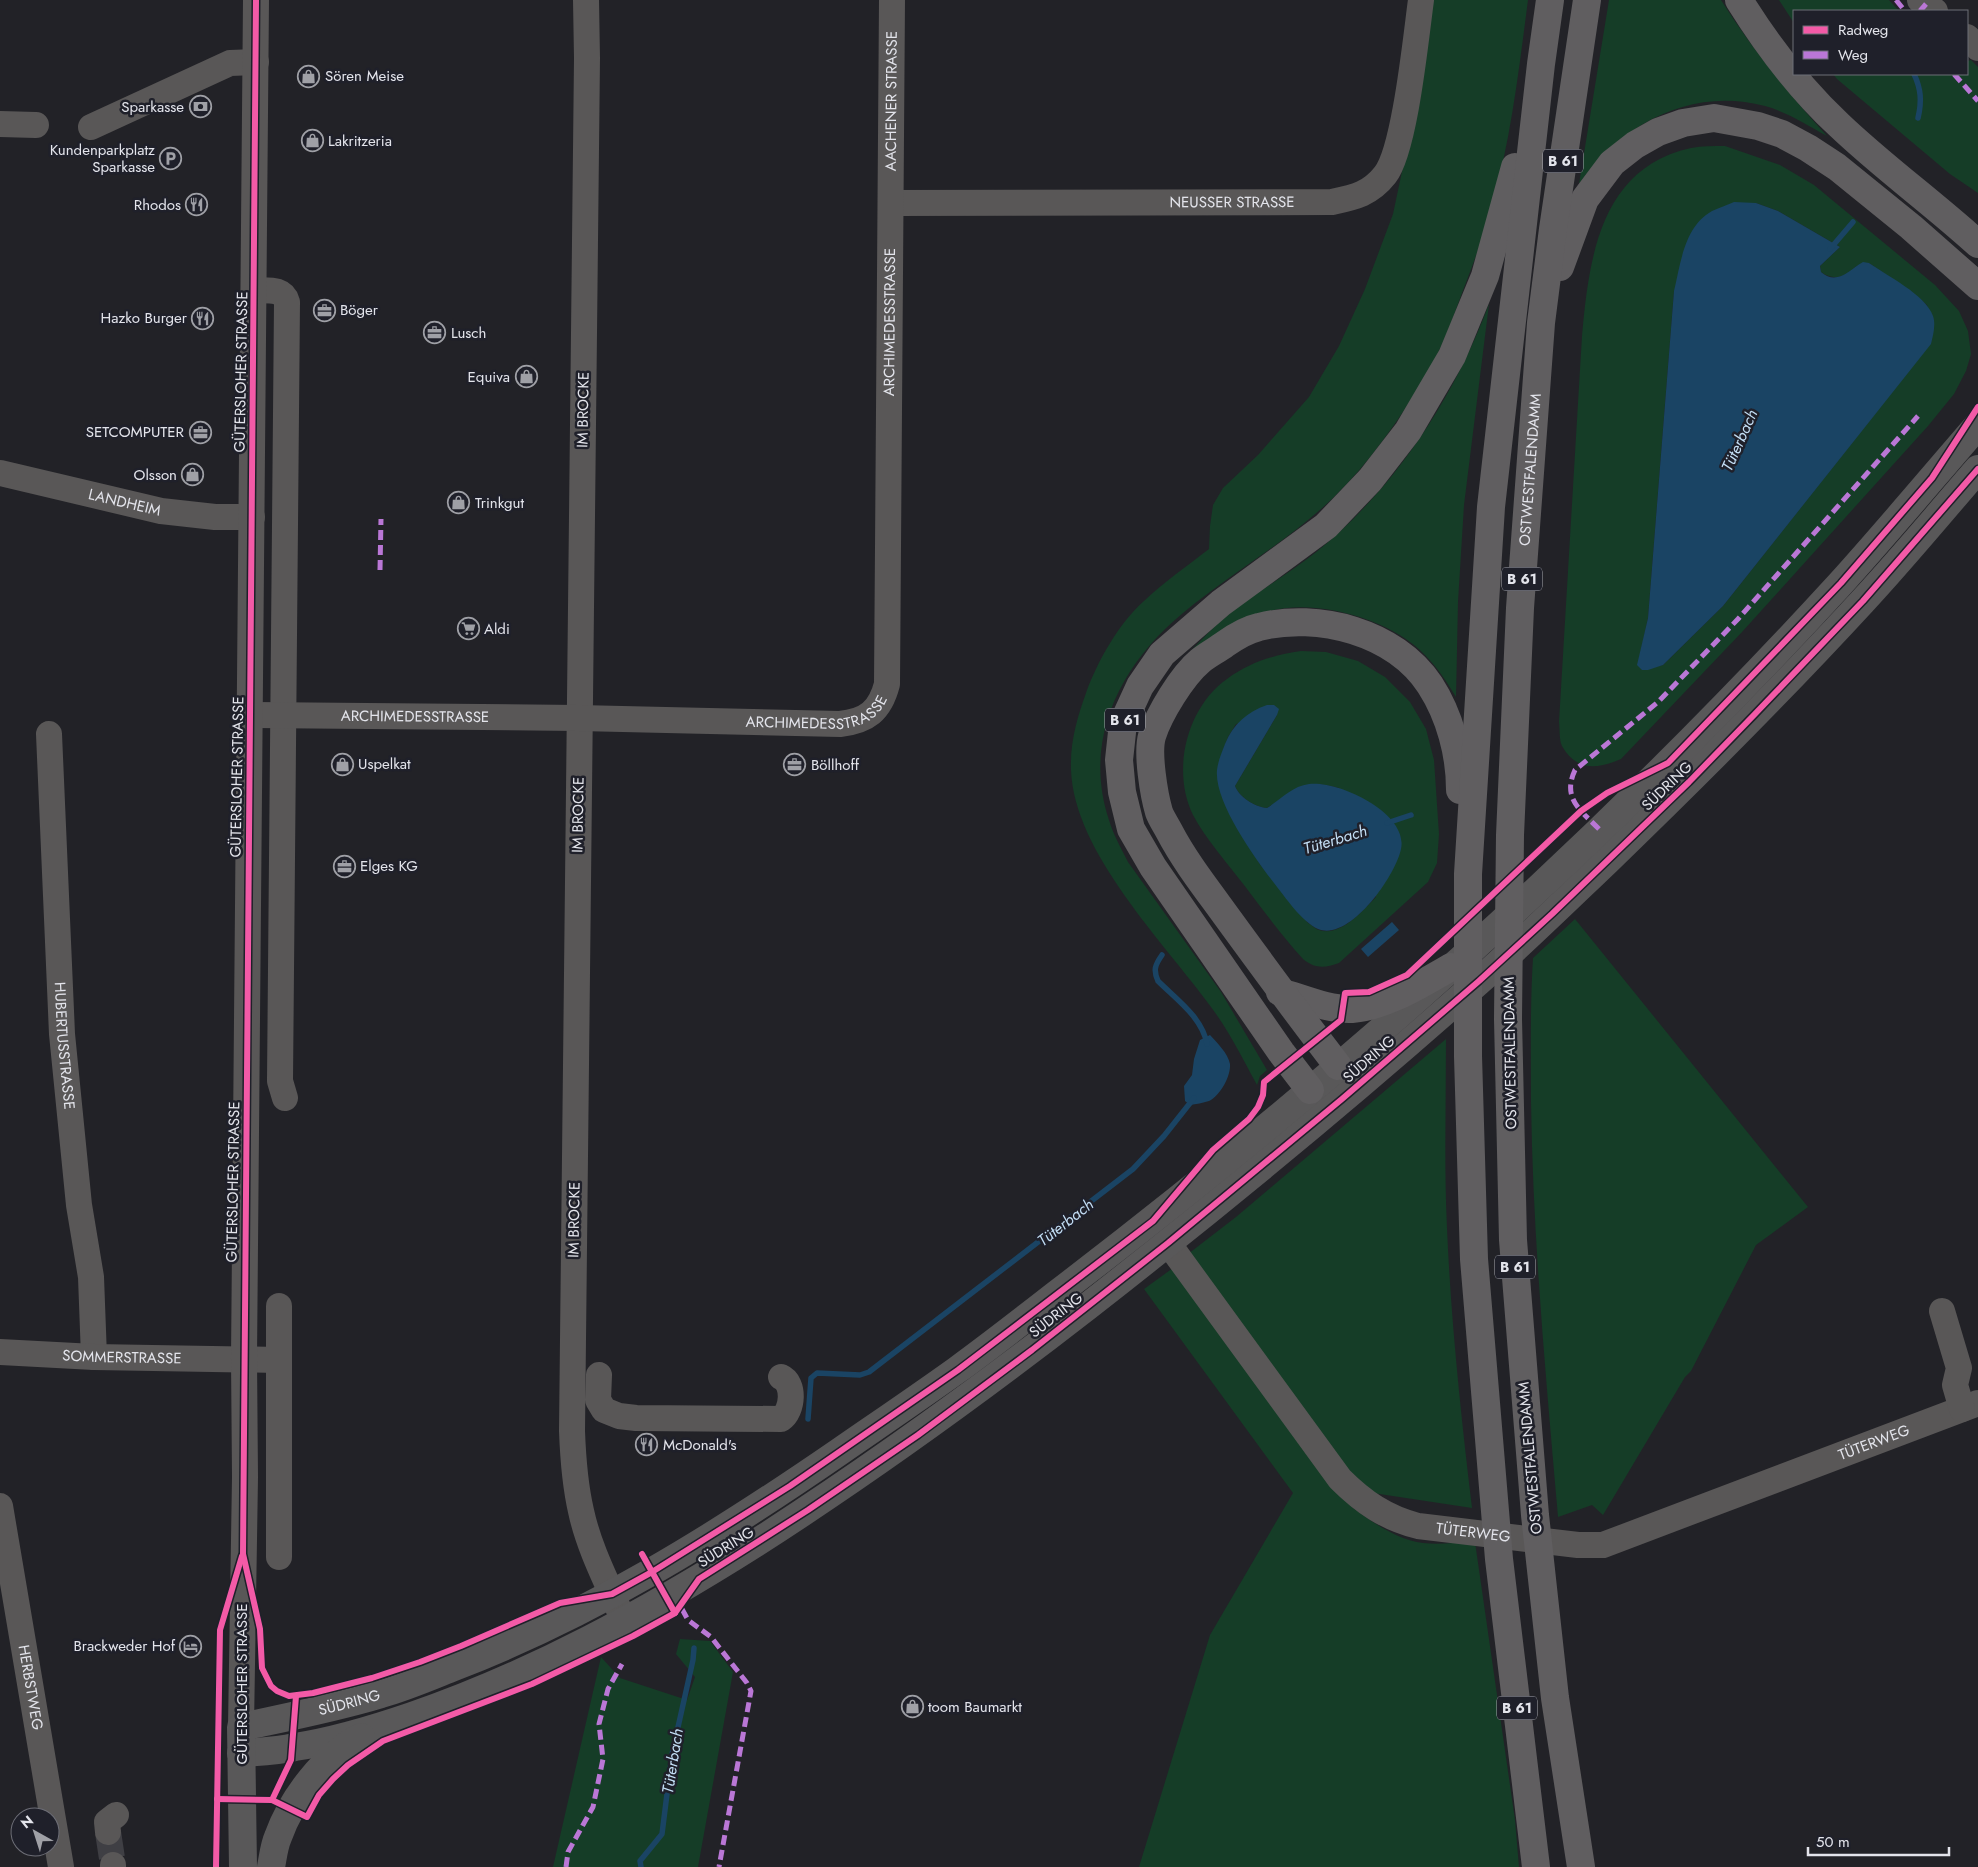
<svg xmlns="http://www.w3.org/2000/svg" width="1978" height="1867" font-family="Jost,sans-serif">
<rect width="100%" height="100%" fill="#222227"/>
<g fill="#153d27" fill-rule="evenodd">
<path d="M1432 0H1528C1519 69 1511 139 1492 206 1484 236 1473 264 1462 293 1452 321 1441 351 1425 377 1399 420 1369 463 1333 498 1287 542 1231 573 1183 613 1121 664 1082 739 1109 820 1113 834 1121 848 1128 862L1221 992 1267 1070 1260 1076 1257 1085C1243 1059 1229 1031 1211 1007 1164 942 1074 853 1071 770 1070 742 1077 718 1086 693 1097 662 1119 623 1144 601 1164 582 1187 566 1209 549L1210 526 1213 505 1223 488 1258 455 1309 397 1339 346 1365 289 1393 214 1423 72Z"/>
<path d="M1609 0H1721C1752 49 1788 93 1827 136 1807 125 1787 112 1765 106 1691 86 1622 124 1579 184Z"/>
<path d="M1779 0H1889L1899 11H1794V23Z"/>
<path d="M1971 60 1978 67V193L1950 174 1837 79 1833 74H1967V61Z"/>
<path d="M1725 146 1780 165 1814 185 1935 285 1959 311 1968 331 1971 354 1966 371 1954 394 1928 426 1742 632 1621 759C1598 769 1577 772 1562 746 1559 740 1560 729 1559 722L1582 336C1589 258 1600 168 1691 148 1702 146 1714 146 1725 146ZM1756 203 1778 211 1840 247 1820 266 1821 272C1830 279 1842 279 1851 271 1853 270 1854 267 1857 266 1860 264 1865 264 1869 263L1913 293 1927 305 1931 343 1723 606 1663 665 1642 670 1638 664 1648 618 1674 291Z"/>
<path d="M1489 304 1464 505 1458 602 1456 697C1447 682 1437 667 1424 654 1390 618 1308 595 1261 614 1237 624 1213 639 1190 652 1202 639 1214 626 1228 615 1256 592 1287 575 1315 553 1394 490 1454 398 1489 304Z"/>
<path d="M1301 651 1326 652 1358 661 1385 677 1410 702 1426 729 1434 760 1439 834 1437 863 1428 882 1339 963C1325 968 1315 969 1303 959 1282 936 1263 910 1244 885 1228 864 1205 838 1193 815 1171 770 1187 707 1227 679 1250 662 1274 655 1301 651ZM1277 715 1235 786C1239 797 1255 807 1267 808 1298 789 1300 778 1339 788L1376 897C1362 911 1341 937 1319 930 1315 929 1312 925 1308 923L1259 863 1222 753 1228 737 1236 724Z"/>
<path d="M1575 919 1808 1207 1756 1245 1691 1371 1685 1377 1603 1515 1592 1505 1558 1517C1546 1379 1533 1241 1531 1102 1531 1054 1530 1006 1533 958Z"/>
<path d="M1446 1039C1446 1102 1444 1165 1447 1228 1451 1322 1461 1415 1472 1508L1373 1493 1358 1484 1188 1254 1236 1217Z"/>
<path d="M1173 1268 1353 1508C1374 1523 1397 1540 1423 1543 1440 1545 1458 1542 1475 1542L1515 1820 1519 1867H1139L1210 1635 1293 1493 1144 1289Z"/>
<path d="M680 1639 710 1641 733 1672 698 1867H553L601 1657 620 1678 687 1700 695 1677 676 1654Z"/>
</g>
<g fill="#1a4464">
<path d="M1734 202 1756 203 1778 211 1840 247 1820 266 1821 272C1837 286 1849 270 1863 262L1869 263C1886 275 1926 295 1933 316 1936 325 1933 335 1931 344L1723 606 1663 665 1648 670H1642L1637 665 1648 618 1674 291C1681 262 1684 227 1712 211 1719 208 1727 205 1734 202Z"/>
<path d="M1267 705H1274L1279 709 1277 715 1235 786C1239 797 1255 807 1267 808 1280 800 1292 786 1309 784 1338 780 1409 813 1401 849 1396 875 1350 942 1318 929 1302 922 1285 897 1274 883 1255 858 1214 802 1217 770 1218 761 1222 752 1225 744 1233 724 1247 712 1267 705Z"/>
<path d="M1392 922 1399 930 1368 957 1361 949Z"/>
<path d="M1210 1035C1217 1043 1228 1053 1230 1064 1231 1076 1220 1096 1209 1101 1203 1103 1196 1104 1190 1105L1185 1101 1184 1086 1192 1075 1194 1059 1200 1040Z"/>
</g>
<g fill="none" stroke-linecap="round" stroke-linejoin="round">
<g stroke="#1a4464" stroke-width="5.5">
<path d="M1914 74C1921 89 1922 101 1918 118"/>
<path d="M1830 249 1853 222"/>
<path d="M1387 823 1411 815"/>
<path d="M1162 955C1155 965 1153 970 1158 981 1176 999 1202 1017 1207 1044"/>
<path d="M808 1419 811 1378 817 1373 860 1375 869 1372 1133 1169 1164 1136 1194 1098"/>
<path d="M641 1867 640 1861 662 1834 672 1754 693 1660 694 1648"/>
</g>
<path stroke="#3f3f44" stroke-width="26" stroke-dasharray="26 13" stroke-linecap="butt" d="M108 1832 113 1865"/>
<g stroke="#595757" stroke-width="26">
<path d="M586 0 587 58 572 1431C573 1458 575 1485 581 1511 589 1549 609 1586 624 1621"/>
<path d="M1920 0 1935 11"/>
<path d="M1967 37 1978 48"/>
<path d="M0 124 36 125"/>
<path d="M91 127 230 63 256 62"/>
<path id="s1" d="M891 203 1332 202C1355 197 1370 194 1385 175 1405 150 1416 36 1421 0"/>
<path d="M254 290C266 291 283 287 287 302L280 1081 285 1098"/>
<path id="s2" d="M0 473 161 511 215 517H252"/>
<path id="s3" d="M250 715 579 718 840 724C867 721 880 711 887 684L892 0"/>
<path id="s4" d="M49 734 62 1034 79 1205 91 1277 94 1357"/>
<path id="s5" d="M1168 1243 1340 1479C1363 1502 1386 1518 1418 1526L1578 1545H1603L1978 1403"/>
<path d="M1942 1311 1959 1368 1955 1385 1962 1409"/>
<path id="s6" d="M0 1352 94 1357 279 1360"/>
<path d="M599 1375 598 1400 604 1410 619 1416 636 1418 781 1419C793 1411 795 1383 781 1377"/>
<path id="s7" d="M0 1506 61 1867"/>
<path d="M279 1557V1306"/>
<path d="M241 1727 245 1477 244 1359 256 0"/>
<path d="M108 1832 107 1822 116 1815"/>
<path d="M113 1865V1867"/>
</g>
<g stroke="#595859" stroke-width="28">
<path d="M241 1753C259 1752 277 1751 295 1747 335 1741 374 1729 412 1716 534 1674 647 1612 756 1543 871 1469 980 1390 1088 1306 1221 1202 1352 1094 1478 982 1522 943 1564 902 1607 861 1694 777 1780 691 1862 602 1902 559 1939 514 1978 469"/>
<path id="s8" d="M243 1867 241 1727C288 1717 335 1708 381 1694 406 1687 429 1677 454 1667 592 1614 717 1536 839 1452 878 1425 918 1398 957 1370 990 1346 1022 1321 1054 1296 1334 1083 1602 844 1840 584 1887 532 1932 478 1978 425"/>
<path d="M271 1867C273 1857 274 1846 278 1837 292 1798 324 1756 361 1737"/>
</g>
<g stroke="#605e60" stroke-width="28">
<path d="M1739 0C1767 45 1800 89 1839 125 1883 167 1933 203 1978 244"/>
<path d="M1560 267 1585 199 1612 163 1635 145 1658 132 1683 123 1714 118 1758 126 1782 134 1808 148 1837 167 1911 227 1978 286"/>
<path d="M1280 992C1302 998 1328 1010 1352 1009 1387 1006 1421 984 1451 967"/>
<path d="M1338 1066C1296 1012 1256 957 1216 902 1199 879 1182 856 1169 831 1166 825 1161 818 1159 812 1154 795 1147 753 1152 736 1159 714 1182 676 1200 661 1207 655 1217 650 1225 644 1235 637 1246 630 1259 627 1318 612 1395 632 1430 685 1450 716 1460 754 1460 790"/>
<path d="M1310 1090 1281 1052 1153 867 1131 829 1122 792 1119 760 1123 723 1140 686 1162 654 1221 603 1326 526 1370 480 1408 431 1452 356 1485 276 1515 167"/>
<path d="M1536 1867 1499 1559 1474 1259 1468 1056V874L1491 507 1541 64 1550 0"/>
<path id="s9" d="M1581 1867 1555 1698 1535 1515 1513 1240 1508 1019 1510 835 1520 608 1541 323 1553 229 1587 0"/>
</g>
<g stroke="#ba77d6" stroke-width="5" stroke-dasharray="10 5" stroke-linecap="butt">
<path d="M1896 0 1905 11"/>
<path d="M1920 11 1926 4"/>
<path d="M1954 74 1978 101"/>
<path d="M380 570 381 519"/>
<path d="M1599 829C1580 810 1562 798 1575 770L1658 702 1738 619 1918 416"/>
<path d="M682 1609 688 1620 711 1637 747 1683 751 1691 719 1867"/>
<path d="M566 1867 568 1852 593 1807 603 1759 599 1724 608 1689 622 1664"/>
</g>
<defs>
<g id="cycleway">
<path d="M256 0 243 1554 260 1629 262 1668 271 1686 277 1691 289 1696 313 1693 372 1678 420 1662 461 1646 560 1603 612 1594 652 1572 790 1486 958 1370 1153 1221 1213 1150 1249 1119 1258 1107 1263 1095 1264 1082 1341 1020 1345 993 1369 992 1407 975 1581 811 1607 793 1668 763 1841 583 1932 478 1978 407"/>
<path d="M642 1554 675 1613"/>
<path d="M217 1799 272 1800 307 1817 319 1795 333 1779 348 1765 383 1741 532 1684 633 1636 675 1613 699 1579 808 1510 918 1435 1032 1350 1168 1243 1342 1099 1479 981 1552 914 1689 782 1753 716 1863 601 1978 469"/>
<path d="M272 1800 291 1760 296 1696"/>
<path d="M216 1867 220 1630 242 1556"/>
</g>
</defs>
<use href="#cycleway" stroke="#1f202a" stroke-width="9"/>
<use href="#cycleway" stroke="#f35aa7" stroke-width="6"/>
</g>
<defs>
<symbol id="shop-ring" viewBox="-11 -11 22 22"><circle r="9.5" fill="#1f202a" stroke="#9fa0a6" stroke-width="1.5"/><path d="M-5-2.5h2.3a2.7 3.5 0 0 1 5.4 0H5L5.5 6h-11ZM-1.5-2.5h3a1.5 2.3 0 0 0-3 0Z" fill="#9fa0a6"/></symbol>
<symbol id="bank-ring" viewBox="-11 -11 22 22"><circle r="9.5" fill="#1f202a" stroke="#9fa0a6" stroke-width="1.5"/><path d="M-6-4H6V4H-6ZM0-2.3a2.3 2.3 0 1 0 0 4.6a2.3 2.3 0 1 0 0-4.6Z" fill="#9fa0a6"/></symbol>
<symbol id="parking-ring" viewBox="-11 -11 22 22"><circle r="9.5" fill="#1f202a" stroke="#9fa0a6" stroke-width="1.5"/><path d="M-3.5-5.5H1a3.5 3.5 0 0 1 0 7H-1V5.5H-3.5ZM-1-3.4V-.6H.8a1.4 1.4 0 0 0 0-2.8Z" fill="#9fa0a6"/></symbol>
<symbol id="restaurant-ring" viewBox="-11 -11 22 22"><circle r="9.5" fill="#1f202a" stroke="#9fa0a6" stroke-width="1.5"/><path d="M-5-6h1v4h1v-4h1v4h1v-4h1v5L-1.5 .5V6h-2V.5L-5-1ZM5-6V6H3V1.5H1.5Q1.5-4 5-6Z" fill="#9fa0a6"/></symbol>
<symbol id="office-ring" viewBox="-11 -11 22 22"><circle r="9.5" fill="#1f202a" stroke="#9fa0a6" stroke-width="1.5"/><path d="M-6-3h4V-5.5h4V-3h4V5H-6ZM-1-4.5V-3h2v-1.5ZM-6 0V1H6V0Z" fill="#9fa0a6"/></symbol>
<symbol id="supermarket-ring" viewBox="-11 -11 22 22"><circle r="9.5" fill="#1f202a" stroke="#9fa0a6" stroke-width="1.5"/><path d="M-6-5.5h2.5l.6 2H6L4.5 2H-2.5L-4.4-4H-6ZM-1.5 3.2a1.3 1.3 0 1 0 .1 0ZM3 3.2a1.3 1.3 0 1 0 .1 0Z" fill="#9fa0a6"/></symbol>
<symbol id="hotel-ring" viewBox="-11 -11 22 22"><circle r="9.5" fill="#1f202a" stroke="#9fa0a6" stroke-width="1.5"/><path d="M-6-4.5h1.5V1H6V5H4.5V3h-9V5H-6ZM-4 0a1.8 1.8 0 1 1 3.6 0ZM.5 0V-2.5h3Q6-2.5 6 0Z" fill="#9fa0a6"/></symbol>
</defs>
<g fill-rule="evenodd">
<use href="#shop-ring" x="296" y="64" width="25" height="25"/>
<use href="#bank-ring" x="188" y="94" width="25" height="25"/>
<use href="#shop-ring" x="300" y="128" width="25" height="25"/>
<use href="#parking-ring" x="158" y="146" width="25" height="25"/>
<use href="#restaurant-ring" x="184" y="192" width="25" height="25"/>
<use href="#office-ring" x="312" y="298" width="25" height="25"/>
<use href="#restaurant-ring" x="190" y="306" width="25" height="25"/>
<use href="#office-ring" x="422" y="320" width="25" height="25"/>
<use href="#shop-ring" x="514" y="364" width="25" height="25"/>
<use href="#office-ring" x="188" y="420" width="25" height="25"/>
<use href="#shop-ring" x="180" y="462" width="25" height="25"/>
<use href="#shop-ring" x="446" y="490" width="25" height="25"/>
<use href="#supermarket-ring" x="456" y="616" width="25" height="25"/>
<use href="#shop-ring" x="330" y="752" width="25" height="25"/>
<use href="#office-ring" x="782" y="752" width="25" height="25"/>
<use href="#office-ring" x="332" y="854" width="25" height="25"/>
<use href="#restaurant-ring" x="634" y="1432" width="25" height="25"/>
<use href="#hotel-ring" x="178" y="1634" width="25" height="25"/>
<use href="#shop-ring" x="900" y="1694" width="25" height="25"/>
</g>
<g text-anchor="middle" stroke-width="5" stroke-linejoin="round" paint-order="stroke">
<g fill="#1f202a" stroke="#a8a9b1" stroke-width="1">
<rect x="1543" y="149.5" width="40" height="23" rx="4"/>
<rect x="1502" y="567.5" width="40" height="23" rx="4"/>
<rect x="1105" y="708.5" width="40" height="23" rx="4"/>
<rect x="1495" y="1255.5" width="40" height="23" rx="4"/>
<rect x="1497" y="1696.5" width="40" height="23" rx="4"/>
</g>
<g font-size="14" font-weight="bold" fill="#e3e4eb">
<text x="1563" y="166">B 61</text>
<text x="1522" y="584">B 61</text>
<text x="1125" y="725">B 61</text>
<text x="1515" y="1272">B 61</text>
<text x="1517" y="1713">B 61</text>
</g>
<g font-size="15" fill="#e3e4eb" stroke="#1f202a" text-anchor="start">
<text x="325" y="81">Sören Meise</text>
<text x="184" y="112" text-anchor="end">Sparkasse</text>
<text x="328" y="146">Lakritzeria</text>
<text x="155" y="155" text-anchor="end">Kundenparkplatz<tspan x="155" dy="17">Sparkasse</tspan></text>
<text x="181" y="210" text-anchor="end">Rhodos</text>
<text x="340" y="315">Böger</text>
<text x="187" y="323" text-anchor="end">Hazko Burger</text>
<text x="451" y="338">Lusch</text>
<text x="510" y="382" text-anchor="end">Equiva</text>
<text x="184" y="437" text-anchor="end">SETCOMPUTER</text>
<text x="177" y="480" text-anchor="end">Olsson</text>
<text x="475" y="508">Trinkgut</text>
<text x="484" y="634">Aldi</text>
<text x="358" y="769">Uspelkat</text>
<text x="811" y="770">Böllhoff</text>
<text x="360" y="871">Elges KG</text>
<text x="663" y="1450">McDonald's</text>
<text x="175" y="1651" text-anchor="end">Brackweder Hof</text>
<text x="928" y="1712">toom Baumarkt</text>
</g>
<g font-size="15" fill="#e3e4eb" stroke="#1f202a">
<text dy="5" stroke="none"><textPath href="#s3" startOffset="1240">AACHENER STRASSE</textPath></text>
<text dy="5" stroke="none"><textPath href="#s1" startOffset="341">NEUSSER STRASSE</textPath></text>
<text dy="5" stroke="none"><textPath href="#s3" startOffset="1019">ARCHIMEDESSTRASSE</textPath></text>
<text transform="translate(241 372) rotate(-89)" y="5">GÜTERSLOHER STRASSE</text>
<text transform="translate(583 410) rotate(-89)" y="5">IM BROCKE</text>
<text dy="5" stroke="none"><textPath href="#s9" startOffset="1402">OSTWESTFALENDAMM</textPath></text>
<text dy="5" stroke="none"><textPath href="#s2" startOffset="128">LANDHEIM</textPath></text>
<text dy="5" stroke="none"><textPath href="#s3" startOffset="570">ARCHIMEDESSTRASSE</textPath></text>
<text dy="5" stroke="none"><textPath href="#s3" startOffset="165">ARCHIMEDESSTRASSE</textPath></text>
<text transform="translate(237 777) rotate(-89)" y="5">GÜTERSLOHER STRASSE</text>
<text transform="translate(1667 786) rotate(-44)" y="5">SÜDRING</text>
<text transform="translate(578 815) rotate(-89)" y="5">IM BROCKE</text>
<text dy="5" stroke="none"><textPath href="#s4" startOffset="312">HUBERTUSSTRASSE</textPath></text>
<text transform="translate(1510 1053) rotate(-91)" y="5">OSTWESTFALENDAMM</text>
<text transform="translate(1369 1059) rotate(-41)" y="5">SÜDRING</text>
<text transform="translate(233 1182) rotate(-89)" y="5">GÜTERSLOHER STRASSE</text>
<text transform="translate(574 1220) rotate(-89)" y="5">IM BROCKE</text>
<text transform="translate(1056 1315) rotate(-38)" y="5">SÜDRING</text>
<text dy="5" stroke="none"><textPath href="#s6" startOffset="122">SOMMERSTRASSE</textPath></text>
<text dy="5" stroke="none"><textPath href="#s5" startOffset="860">TÜTERWEG</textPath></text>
<text transform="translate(1530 1458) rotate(-95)" y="5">OSTWESTFALENDAMM</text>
<text dy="5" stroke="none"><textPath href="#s5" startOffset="440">TÜTERWEG</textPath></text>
<text transform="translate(726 1547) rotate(-32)" y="5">SÜDRING</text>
<text transform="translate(242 1684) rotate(-90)" y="5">GÜTERSLOHER STRASSE</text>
<text dy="5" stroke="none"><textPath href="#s7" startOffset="184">HERBSTWEG</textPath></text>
<text dy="5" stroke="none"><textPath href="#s8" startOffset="251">SÜDRING</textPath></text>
</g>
<g font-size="16" font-style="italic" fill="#c3def5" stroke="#1f202a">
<text transform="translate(1739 440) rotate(-66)" y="6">Tüterbach</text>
<text transform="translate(1335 839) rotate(-17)" y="6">Tüterbach</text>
<text transform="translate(1065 1222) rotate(-38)" y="6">Tüterbach</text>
<text transform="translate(672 1761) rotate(-81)" y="6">Tüterbach</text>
</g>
</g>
<rect x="1793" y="10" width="175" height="65" fill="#1f202a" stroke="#6d6e77"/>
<rect x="1803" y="26" width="25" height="8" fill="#f35aa7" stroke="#6d6e77"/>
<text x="1838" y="35" font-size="15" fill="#e3e4eb">Radweg</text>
<rect x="1803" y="51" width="25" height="8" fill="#ba77d6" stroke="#6d6e77"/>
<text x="1838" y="60" font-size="15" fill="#e3e4eb">Weg</text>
<g transform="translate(35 1832) rotate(321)"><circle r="24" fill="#1f202a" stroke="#6d6e77"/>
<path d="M0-4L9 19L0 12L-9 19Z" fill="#9fa0a6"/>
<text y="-8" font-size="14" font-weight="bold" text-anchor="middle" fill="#e3e4eb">N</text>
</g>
<path d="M1808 1847v8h141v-8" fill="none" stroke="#e3e4eb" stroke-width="2.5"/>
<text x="1816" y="1847" font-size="15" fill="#e3e4eb" stroke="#1f202a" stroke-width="4" paint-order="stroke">50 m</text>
</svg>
